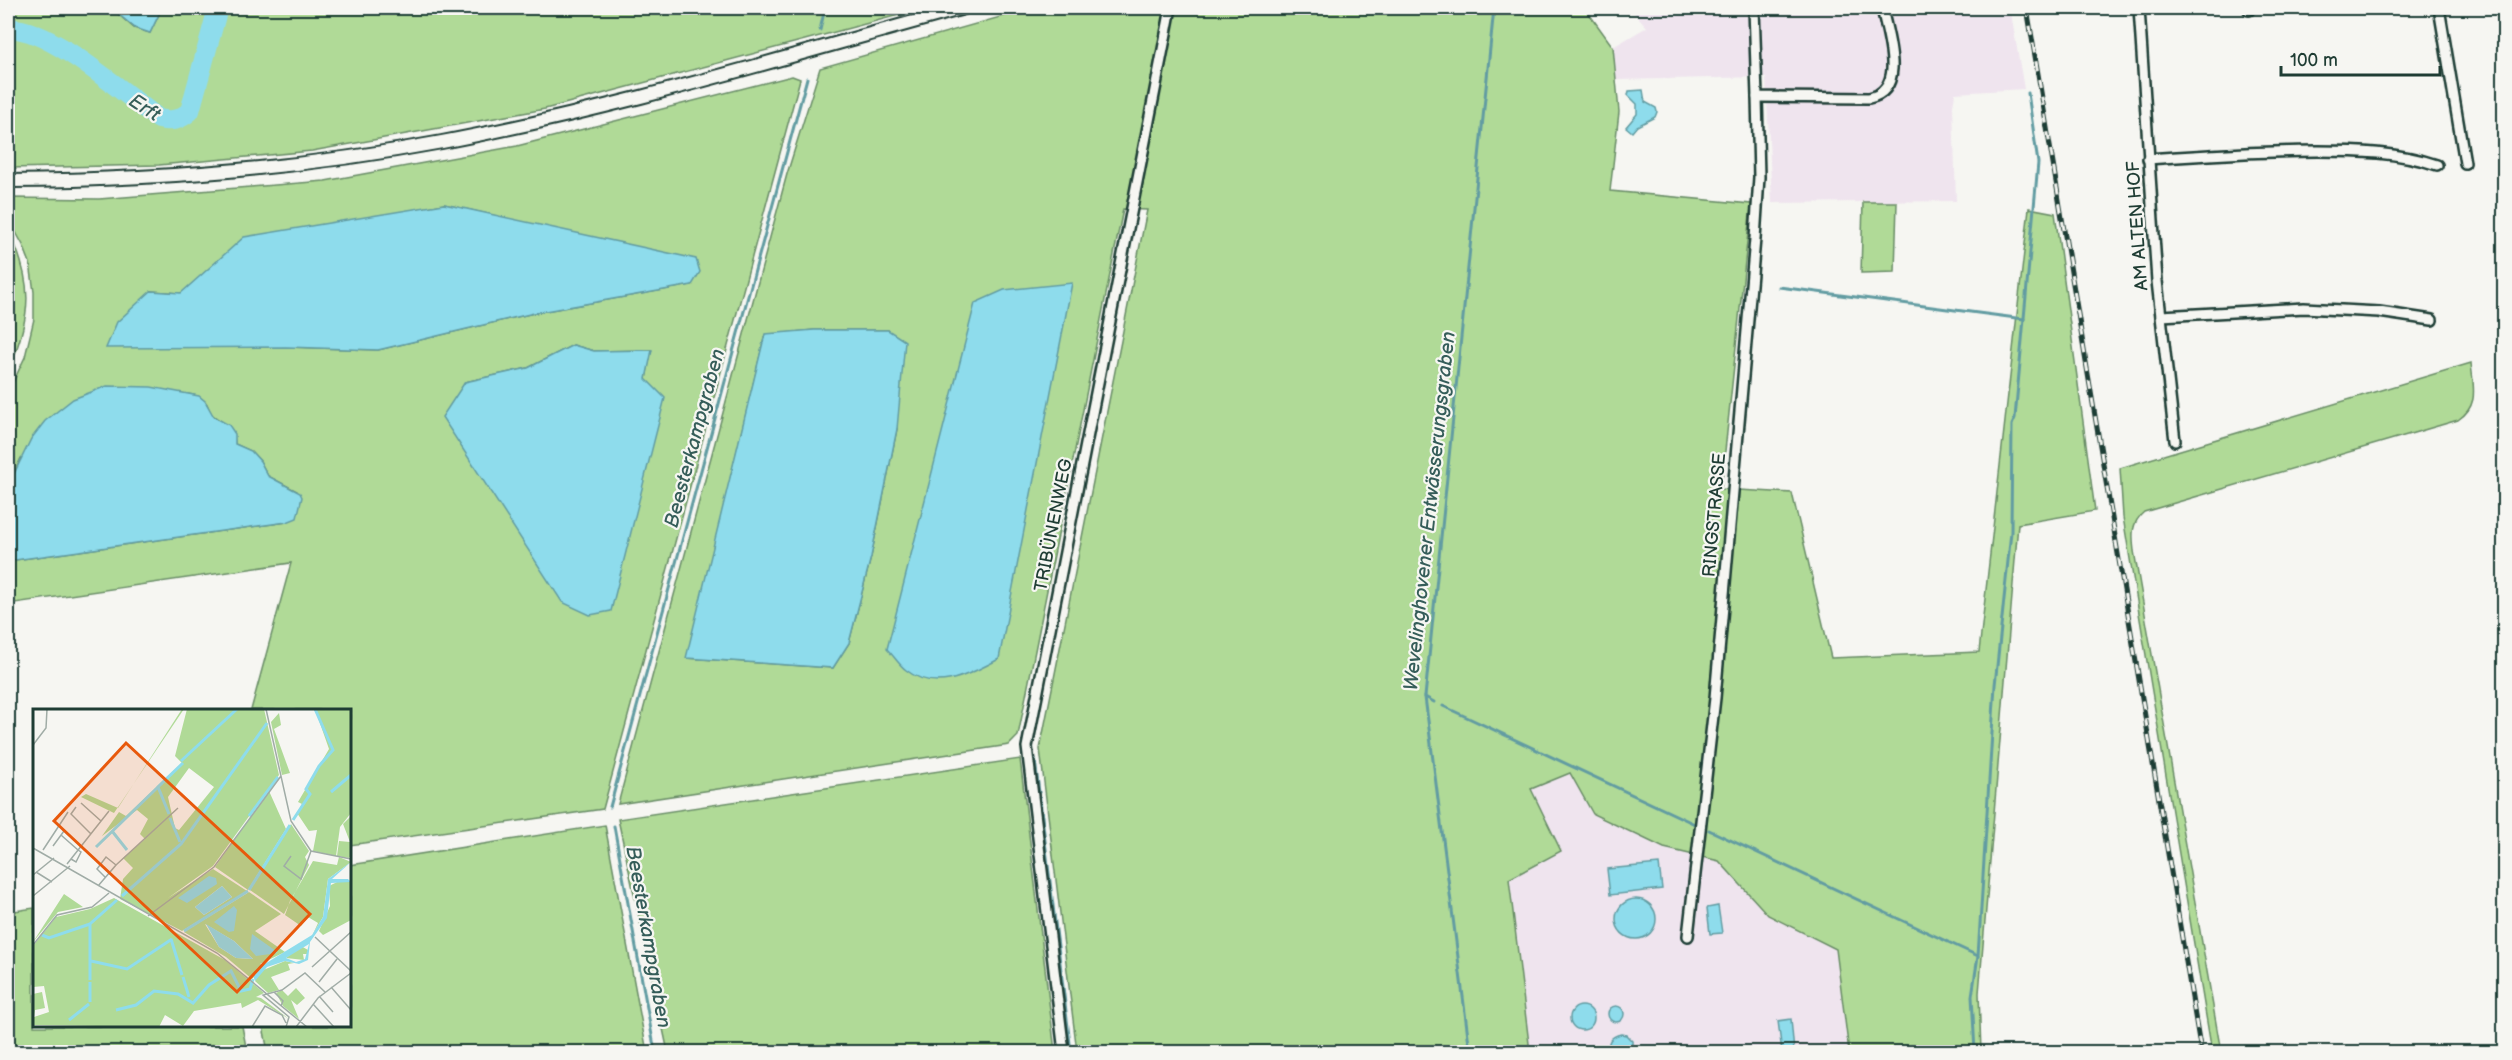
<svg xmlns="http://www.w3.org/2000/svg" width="2512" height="1060" font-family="'Balsamiq Sans',sans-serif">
<rect width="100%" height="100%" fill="#f6f6f2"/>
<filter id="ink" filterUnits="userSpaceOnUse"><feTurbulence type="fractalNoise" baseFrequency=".0167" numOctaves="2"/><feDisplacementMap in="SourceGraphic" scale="12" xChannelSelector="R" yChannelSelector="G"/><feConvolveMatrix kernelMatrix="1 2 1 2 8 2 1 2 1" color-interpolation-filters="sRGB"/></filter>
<g filter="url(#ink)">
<g fill="#efe4ee">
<path d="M1630 8H2010L2024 89 1955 93 1953 106 1956 201 1772 203 1766 77 1616 80 1613 47 1647 27Z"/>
<path d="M1570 773 1664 848 1719 861 1768 915 1836 949 1849 1052H1530L1508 879 1561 851 1530 789Z"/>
</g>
<g fill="#b0da97" stroke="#688c66" stroke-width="1.5" fill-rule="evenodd">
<path d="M8 8H111L134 28 150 33 162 8H925L545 109 312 151 159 165 8 168Z"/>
<path d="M1032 8H1585L1613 47 1619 112 1610 191 1751 204 1721 489 1792 493 1831 658 1979 652 2029 208 2055 213 2095 511 2018 524 1979 993 1981 1052H1849L1836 949 1768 915 1719 861 1664 848 1593 814 1570 773 1531 789 1561 851 1509 879 1530 1052H1077L1040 749 1147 210 1123 209 1018 736 1009 745 618 804 787 174 820 68ZM814 330H888L897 429 871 557 849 643 833 668 687 658 765 335Z"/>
<path d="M792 76 800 79 603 809 350 845V710H251L291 563 8 604V561L287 522 297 491 268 476 260 461 251 451 235 444C234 425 227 426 214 416 210 414 209 408 207 404 200 394 188 394 177 393L21 458 8 486V393L25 357 34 319V292L30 263 23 245 8 218V198L99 199 325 181 517 146ZM444 204 535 225 691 285 534 313 378 350 286 347 151 291 181 293 363 219ZM573 345 594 351 651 350 646 379 465 382 528 368Z"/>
<path d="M1863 202H1897L1895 272 1861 273Z"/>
<path d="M8 229C34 283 32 314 9 369Z"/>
<path d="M2471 363C2473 387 2480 405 2458 420L2144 512C2131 523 2132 535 2134 551L2221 1052H2212L2123 517 2120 468Z"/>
<path d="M1020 759 1055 1052H668L618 819Z"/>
<path d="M605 825 647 1052H268L263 1026H350V865Z"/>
<path d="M34 908V1026H242L247 1052H8V912Z"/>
</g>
<g fill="#8edcec" stroke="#629ca2" stroke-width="1.5">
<path d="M111 8H162L150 33 135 28Z"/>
<path d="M1643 90 1645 102 1656 108 1657 112 1655 117 1637 126 1632 132 1626 127 1637 114V104L1628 95 1629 91Z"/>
<path d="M444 204 696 259 700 272 692 285 534 313 378 350 286 347 106 348 117 322 151 291 181 293 244 237Z"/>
<path d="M1072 283 999 659C970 674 936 694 906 670 899 665 893 655 887 649L975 303 1004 290Z"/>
<path d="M814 330H888L905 341 897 429 871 557 849 643 833 668 686 658 765 334Z"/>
<path d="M573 345 594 351 652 350 646 379 665 398 611 611 590 615 562 602 442 417 465 382 528 368Z"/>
<path d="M107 386 151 387 199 396 205 401 214 417 229 425 235 434V444L251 451 260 461 268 476 300 493 302 497 297 518 287 522 8 561V486L31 439 45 421 73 399Z"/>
<path d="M1659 864 1662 889 1610 895 1607 869Z"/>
<circle cx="1636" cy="919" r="20"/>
<path d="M1718 906 1722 933 1710 934 1707 908Z"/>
<circle cx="1582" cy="1018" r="12"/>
<circle cx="1616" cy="1014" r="8"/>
<path d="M1791 1019 1794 1052H1782L1778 1021Z"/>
<path d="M1621 1034 1626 1035 1632 1041V1052H1610C1606 1042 1611 1036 1621 1034Z"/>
</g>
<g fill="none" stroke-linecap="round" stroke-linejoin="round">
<g stroke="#629ca2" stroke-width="3">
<path d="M820 30 825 8"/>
<path d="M1779 287 2024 319"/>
<path d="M1425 697 1434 702"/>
<path d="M1443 706 1699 826"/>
<path d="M1035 760 1071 1052"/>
<path d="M610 807 807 78"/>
<path d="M614 826 655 1052"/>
<path d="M1709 830 1978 956 1972 996 1975 1052"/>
<path d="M1978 956 1995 685 2011 532 2012 425 2015 418 2038 163 2028 93"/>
<path d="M1470 1052 1425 697 1494 8"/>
</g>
<path stroke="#8edcec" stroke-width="20" d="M8 29C47 25 127 96 159 119 172 122 180 120 190 111L218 8"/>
<defs>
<g id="minor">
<path d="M1754 8 1757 97 1869 98C1908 90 1887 35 1882 8"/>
<path d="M2139 8 2157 281 2175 441"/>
<path d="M2249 8V10"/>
<path d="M2439 8 2465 163"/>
<path d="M2148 159C2205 155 2261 151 2318 151 2357 151 2399 152 2437 165"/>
<path d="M2161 316 2304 308 2379 312 2432 320"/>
<path d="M1688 936 1715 698 1755 239 1759 177 1757 97"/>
<path d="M1064 1052 1027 747 1171 8"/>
</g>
<path id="tertiary" d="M8 181C153 180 298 169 442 142 618 109 791 55 964 8"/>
</defs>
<use href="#minor" stroke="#1f3d34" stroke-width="14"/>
<use href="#tertiary" stroke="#1f3d34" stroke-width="16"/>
<use href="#minor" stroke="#f6f6f2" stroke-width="9"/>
<use href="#tertiary" stroke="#f6f6f2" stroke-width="12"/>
<defs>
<path id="rail" d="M2027 8 2201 1052"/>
</defs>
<use href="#rail" stroke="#1f3d34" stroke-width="5"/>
<use href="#rail" stroke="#f6f6f2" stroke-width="3" stroke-dasharray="9" stroke-linecap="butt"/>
</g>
</g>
<g text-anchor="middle" stroke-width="4.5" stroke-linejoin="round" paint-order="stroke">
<g font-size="18" fill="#1f3d34" stroke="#f6f6f2">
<text transform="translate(2137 226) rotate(-94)" y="6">AM ALTEN HOF</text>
<text transform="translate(1714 515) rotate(-85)" y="6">RINGSTRASSE</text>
<text transform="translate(1053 525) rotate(-79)" y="6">TRIBÜNENWEG</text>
</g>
<g font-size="20" font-style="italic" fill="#355d59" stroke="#f6f6f2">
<text transform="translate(145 107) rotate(33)" y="7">Erft</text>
<text transform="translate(694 438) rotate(-75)" y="7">Beesterkampgraben</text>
<text transform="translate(1429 511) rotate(-84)" y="7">Wevelinghovener Entwässerungsgraben</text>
<text transform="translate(649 937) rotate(80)" y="7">Beesterkampgraben</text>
</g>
</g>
<g transform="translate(33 709)">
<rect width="318" height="318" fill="#f6f6f2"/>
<path d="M149 0H151L81 104 48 88 53 85 85 99ZM154 0H231L246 66 180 157 135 189 180 160 214 182 149 222 87 190 90 170 100 159 90 149 112 130 107 125 115 110 104 101 69 127 86 103 93 107 149 54 142 47ZM156 59 181 78 146 121 142 119 135 88ZM189 177 199 188 171 206 162 198ZM282 0H318V104L307 118 303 147 280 142 284 121 276 122 264 104 269 95 265 93 296 40ZM246 4 248 16 241 20 257 64 249 66 238 13ZM236 82 253 120 215 181 182 158ZM318 107V147L316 149 304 147 306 132 317 133 310 115ZM258 115 276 142 272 148 276 156 251 205 217 181ZM306 148 318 153 295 170 290 208 280 225 285 214 275 208 268 217 252 206 257 192 280 152 304 156ZM308 171 318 173V211L290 226 286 222 297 197 296 177ZM216 183 248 205 222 222 252 243 227 255 230 256 219 270 193 248 151 223ZM172 215 201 232 220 250 203 249 186 238ZM31 185 50 198 25 203 0 233ZM81 189 192 251 231 284 223 288 228 289 256 310 225 291 209 299 208 294 161 302 150 317 132 306 126 318 1 316V308L16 303 11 277 0 278V237L23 208 57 200ZM268 237 275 241 274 245H270L271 251 253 249ZM252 252 261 254 255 255 257 261 238 268 246 281 235 284 222 272 228 262ZM263 279 272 289 264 296 258 291 266 310 250 297 243 284 249 281 255 287ZM9 283 12 299 2 301 1 307 0 285Z" fill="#b0da97" fill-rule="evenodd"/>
<path d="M318 153 299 170H315L318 173 298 174 294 209 277 233 275 251 266 255 252 252 234 258 222 272 220 267 230 256 279 226 290 208 295 170ZM276 235 272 250 263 253 253 249ZM176 167 183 169 184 175 154 194 145 189ZM189 177 199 188 171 206 162 198ZM201 197 204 201 201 222 196 223 181 213ZM173 215 201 232 220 250 203 249 186 238ZM219 225 243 242 244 244 223 247 217 240Z" fill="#8edcec" fill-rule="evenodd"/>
<path fill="none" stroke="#8edcec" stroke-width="3" d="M148 52 204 0M298 83 318 66M136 105 125 78 150 54M216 107 245 68M137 109 147 133M260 111 277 85 273 80 286 57 300 41 282 0M79 122 94 141M63 138 125 78M216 181 257 116M89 187 148 135 234 14M151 222 215 182M9 226 16 229 57 215M138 230 149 266M58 252 94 260 139 230M150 268 156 288M57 271V215L84 191M57 293V273M83 301 103 296 121 282 145 285 160 294 176 276 198 262 208 282 217 280 220 270M36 311 56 295"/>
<path fill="none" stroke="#a0aca6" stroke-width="1.5" d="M233 0 258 112 278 142 318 150M0 36 13 19 14 0M48 94 68 112M43 98 38 105 58 125M28 126 45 141M20 137 31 122M0 139 184 244 274 318M10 141 35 103M258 147 251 157 268 170 278 142M38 150 43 153 48 143 45 141M34 155 76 102M83 156 145 99M3 163 19 173M0 166 21 149M65 177 83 156 73 148 64 160 72 168M0 187 37 157M115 207 181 158 248 67M282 228 318 262M0 236 24 206 59 198 76 184M279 258 318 223M286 273 304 250M298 278 318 301M241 283 250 292 248 297M286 287 300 303M280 295 301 318M219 318 232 297 249 306 253 314M253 318 256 308 230 286 249 281 272 264 292 283M263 318 285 289 318 264"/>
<path fill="#e8590c" fill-opacity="0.15" stroke="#e8590c" stroke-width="3" d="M93 34 277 205 204 283 21 112Z"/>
<rect width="318" height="318" fill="none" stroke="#1f3d34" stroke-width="3"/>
</g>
<rect width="2512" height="1060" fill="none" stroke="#f6f6f2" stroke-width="30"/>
<rect x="15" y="15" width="2482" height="1030" fill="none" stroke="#1f3d34" stroke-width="2" filter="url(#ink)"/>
<path d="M2281 66v9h159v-9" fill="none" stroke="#1f3d34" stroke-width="3"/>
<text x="2290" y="66" font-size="18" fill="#1f3d34" stroke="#f6f6f2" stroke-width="4.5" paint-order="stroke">100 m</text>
</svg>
